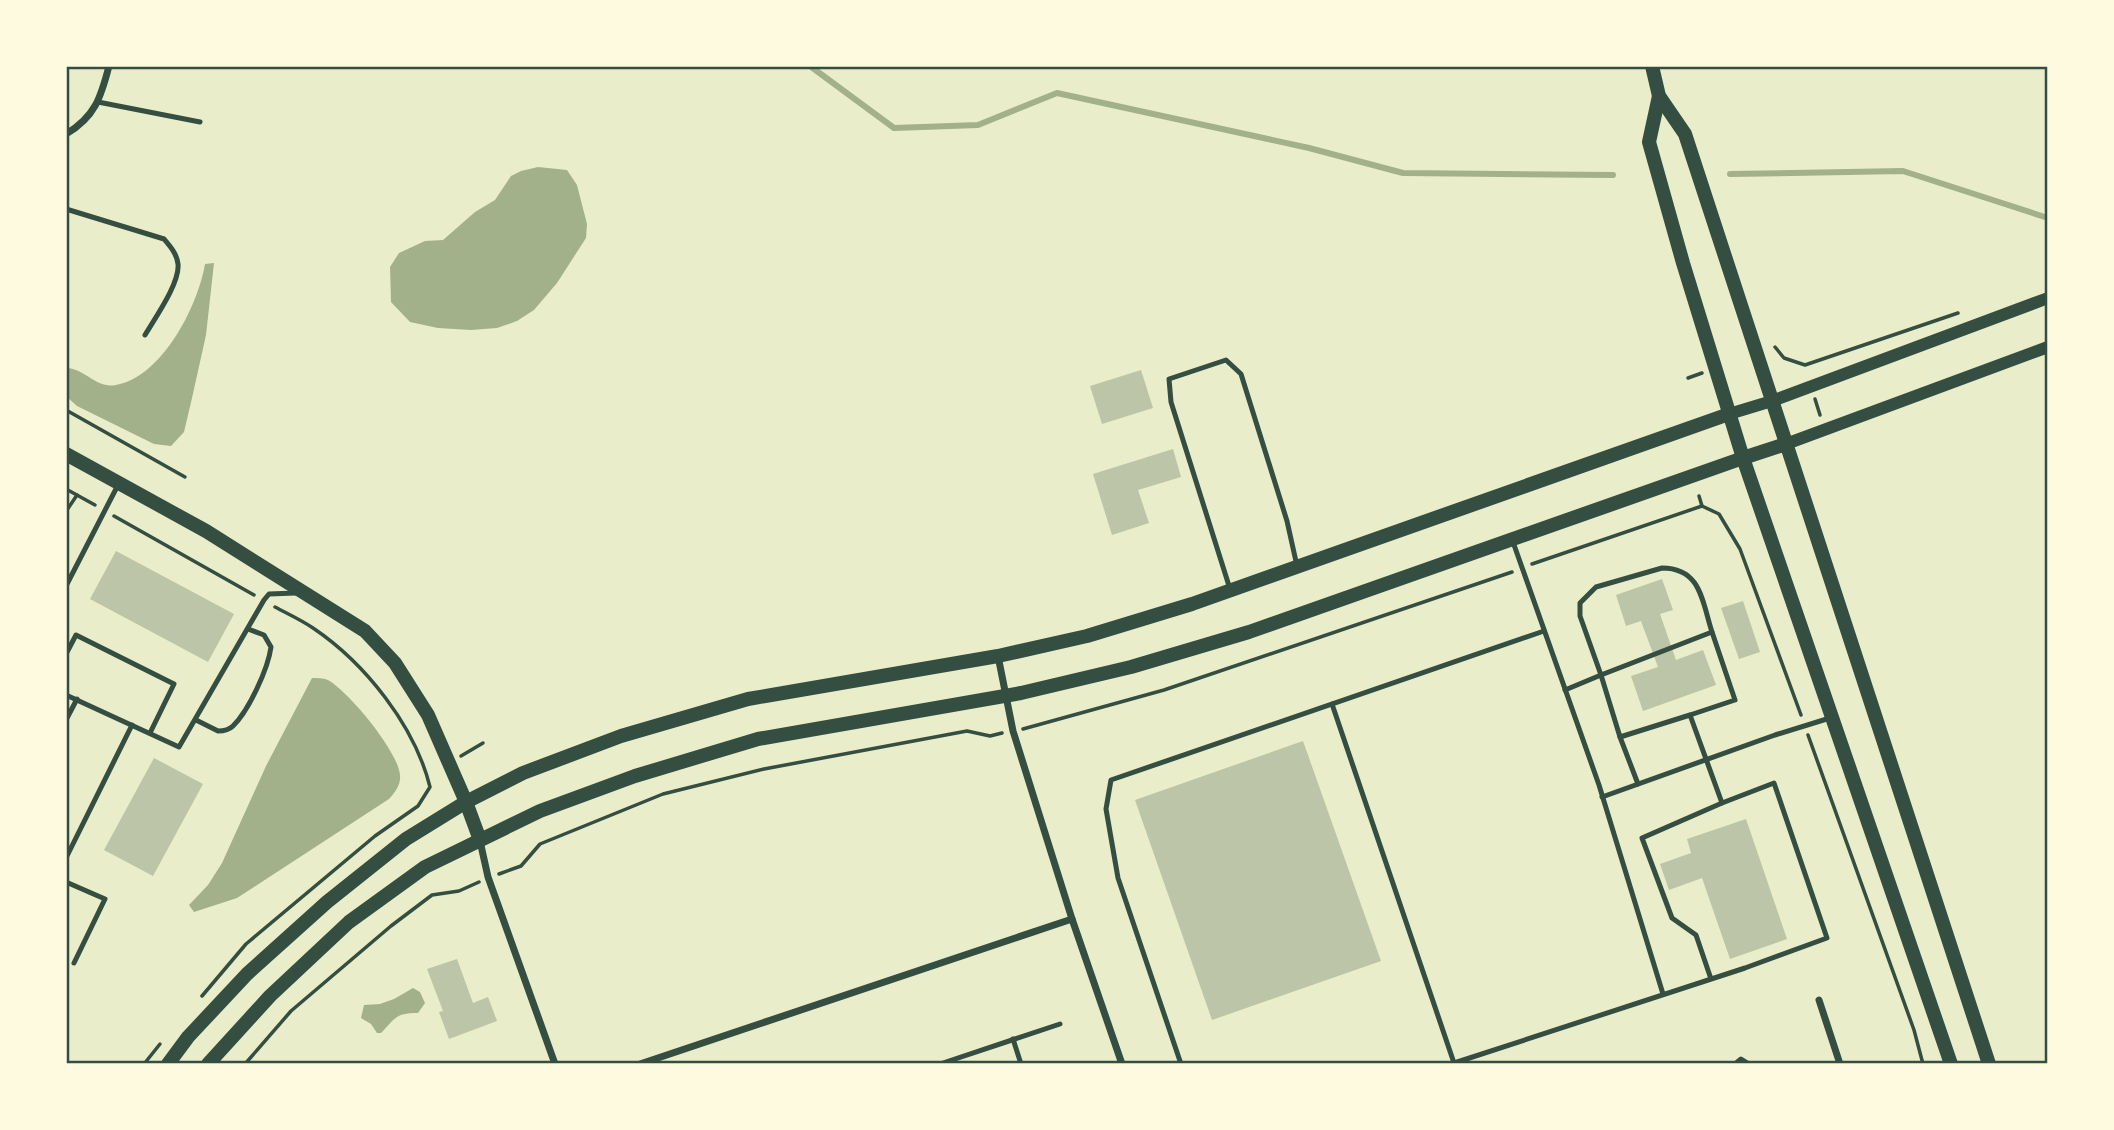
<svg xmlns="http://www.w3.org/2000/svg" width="2114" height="1130" font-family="'Roboto Condensed',sans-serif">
<rect width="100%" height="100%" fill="#e9edc9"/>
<g fill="#a3b18a">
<path d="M538 167 567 170 577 185 587 224 586 238 557 283 534 310 517 321 497 328 471 330 438 328 410 322 391 302 390 267 399 253 425 241 443 240 475 212 495 200 511 176 521 171Z"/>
<path d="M214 263 206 335 192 398 184 432 171 446 154 444 77 406 67 397V368C85 369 97 389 116 385 162 377 198 306 205 264Z"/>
<path d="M312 678C317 678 323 678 328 680 349 692 398 751 400 775 401 785 395 792 389 799L237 898 194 912 189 905 208 885 222 863 266 766Z"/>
<path d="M413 988 420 992 425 1003 418 1013C395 1013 396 1018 381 1033H377L371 1024 361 1018 364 1005 380 1004 394 999Z"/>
</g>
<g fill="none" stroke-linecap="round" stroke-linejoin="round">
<g stroke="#a3b18a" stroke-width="6">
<path d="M810 66 894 128 978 125 1057 93 1309 148 1403 173 1613 175"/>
<path d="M1730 174 1903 171 2048 218"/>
</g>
</g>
<g fill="#bcc5a7">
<path d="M1141 370 1153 408 1102 424 1090 386Z"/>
<path d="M1173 449 1181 477 1138 490 1149 523 1112 535 1093 474Z"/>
<path d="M116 551 234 614 208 662 90 599Z"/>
<path d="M1662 579 1673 610 1660 614 1676 660 1703 650 1716 685 1643 711 1631 676 1658 667 1641 621 1626 626 1616 595Z"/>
<path d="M1743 601 1760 652 1739 659 1721 608Z"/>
<path d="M1303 741 1381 961 1212 1020 1135 800Z"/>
<path d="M154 758 203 784 153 876 104 850Z"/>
<path d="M1746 819 1787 939 1730 959 1702 878 1669 890 1660 864 1691 853 1687 839Z"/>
<path d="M457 959 473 1003 488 997 497 1021 449 1039 439 1012 443 1011 427 969Z"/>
</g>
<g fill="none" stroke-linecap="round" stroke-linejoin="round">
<g stroke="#344e41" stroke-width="3.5">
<path d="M1775 347 1784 358 1805 365 1958 313"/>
<path d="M1688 378 1702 373"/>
<path d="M1815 399 1820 415"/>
<path d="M66 410 185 477"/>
<path d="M66 489 95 505"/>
<path d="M1699 496 1702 506"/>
<path d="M114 516 254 595"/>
<path d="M66 534 67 510 77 495"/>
<path d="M1532 564 1702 506 1719 514 1740 549 1801 715"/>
<path d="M1023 729 1164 690 1512 572"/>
<path d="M1808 735 1914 1030 1923 1064"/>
<path d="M461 756 483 743"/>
<path d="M499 874 521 866 540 844 663 794 764 769 967 731 990 736 1002 733"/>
<path d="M202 996 246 944 375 836 418 806 430 787C415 726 365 663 313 628 301 620 288 614 275 607"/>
<path d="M144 1064 160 1044"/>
<path d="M245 1064 291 1011 391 926 432 895 459 891 479 882"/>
</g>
<g stroke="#344e41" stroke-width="5">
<path d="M98 102 200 122"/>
<path d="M66 209 164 239C170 246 177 254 178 264 180 283 155 318 145 335"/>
<path d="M1513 542 1599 785 1663 994"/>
<path d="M1662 568C1701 568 1702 601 1712 632L1601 675 1580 616V603L1596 587Z"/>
<path d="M66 586 118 485"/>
<path d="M1230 589 1171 402 1169 379 1226 360 1241 374 1287 521 1297 566"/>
<path d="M66 654 76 635 174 684 150 733"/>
<path d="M1565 690 1601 675 1620 737 1690 715 1722 803"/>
<path d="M66 695 179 747 264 600 269 594 296 593"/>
<path d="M1332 704 1454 1063"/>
<path d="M1690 715 1735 700 1712 632"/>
<path d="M66 720 77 699"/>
<path d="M196 720 218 731C223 731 229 730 233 726 249 710 268 669 271 647L264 635 248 629"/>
<path d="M1620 737 1638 784"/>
<path d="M1602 797 1775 735 1830 718"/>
<path d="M66 858 132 725"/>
<path d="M66 882 105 899 74 963"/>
<path d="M1013 1039 1021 1064"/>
<path d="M940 1064 1060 1024"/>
<path d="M1181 1064 1118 878 1106 809 1111 780 1544 631"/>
<path d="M1451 1064 1745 968 1827 938 1774 783 1722 803 1642 838 1672 918 1696 935 1711 979"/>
<path d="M1735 1064 1741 1059 1749 1064"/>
</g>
<g stroke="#344e41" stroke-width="7">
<path d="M66 134C95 117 101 97 109 66"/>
<path d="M998 656 1013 731 1072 919 1122 1064"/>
<path d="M480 841 488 877 555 1064"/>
<path d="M1819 1000 1840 1064"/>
<path d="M640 1064 1072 919"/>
</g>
<g stroke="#344e41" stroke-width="12">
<path d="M1729 414 1772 401 2048 298"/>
<path d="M1786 444 2048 347"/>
</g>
<g stroke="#344e41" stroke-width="14">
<path d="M1652 66 1659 96 1685 134 1989 1064"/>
<path d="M1659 96 1649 142 1683 263 1743 458 1951 1064"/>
<path d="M66 454 206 531 365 631 395 663 428 715 466 802 480 840"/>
<path d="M168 1064 188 1037 247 974 327 902 406 839 466 802 523 773 621 736 748 699 998 656 1087 636 1192 604 1729 414"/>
<path d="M208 1064 270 996 349 922 425 867 540 811 635 776 758 739 1021 693 1131 667 1249 632 1743 458 1786 444"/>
</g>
</g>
<rect width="2114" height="1130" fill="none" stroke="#fefae0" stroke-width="136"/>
<rect x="68" y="68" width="1978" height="994" fill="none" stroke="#344e41" stroke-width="2.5"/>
</svg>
